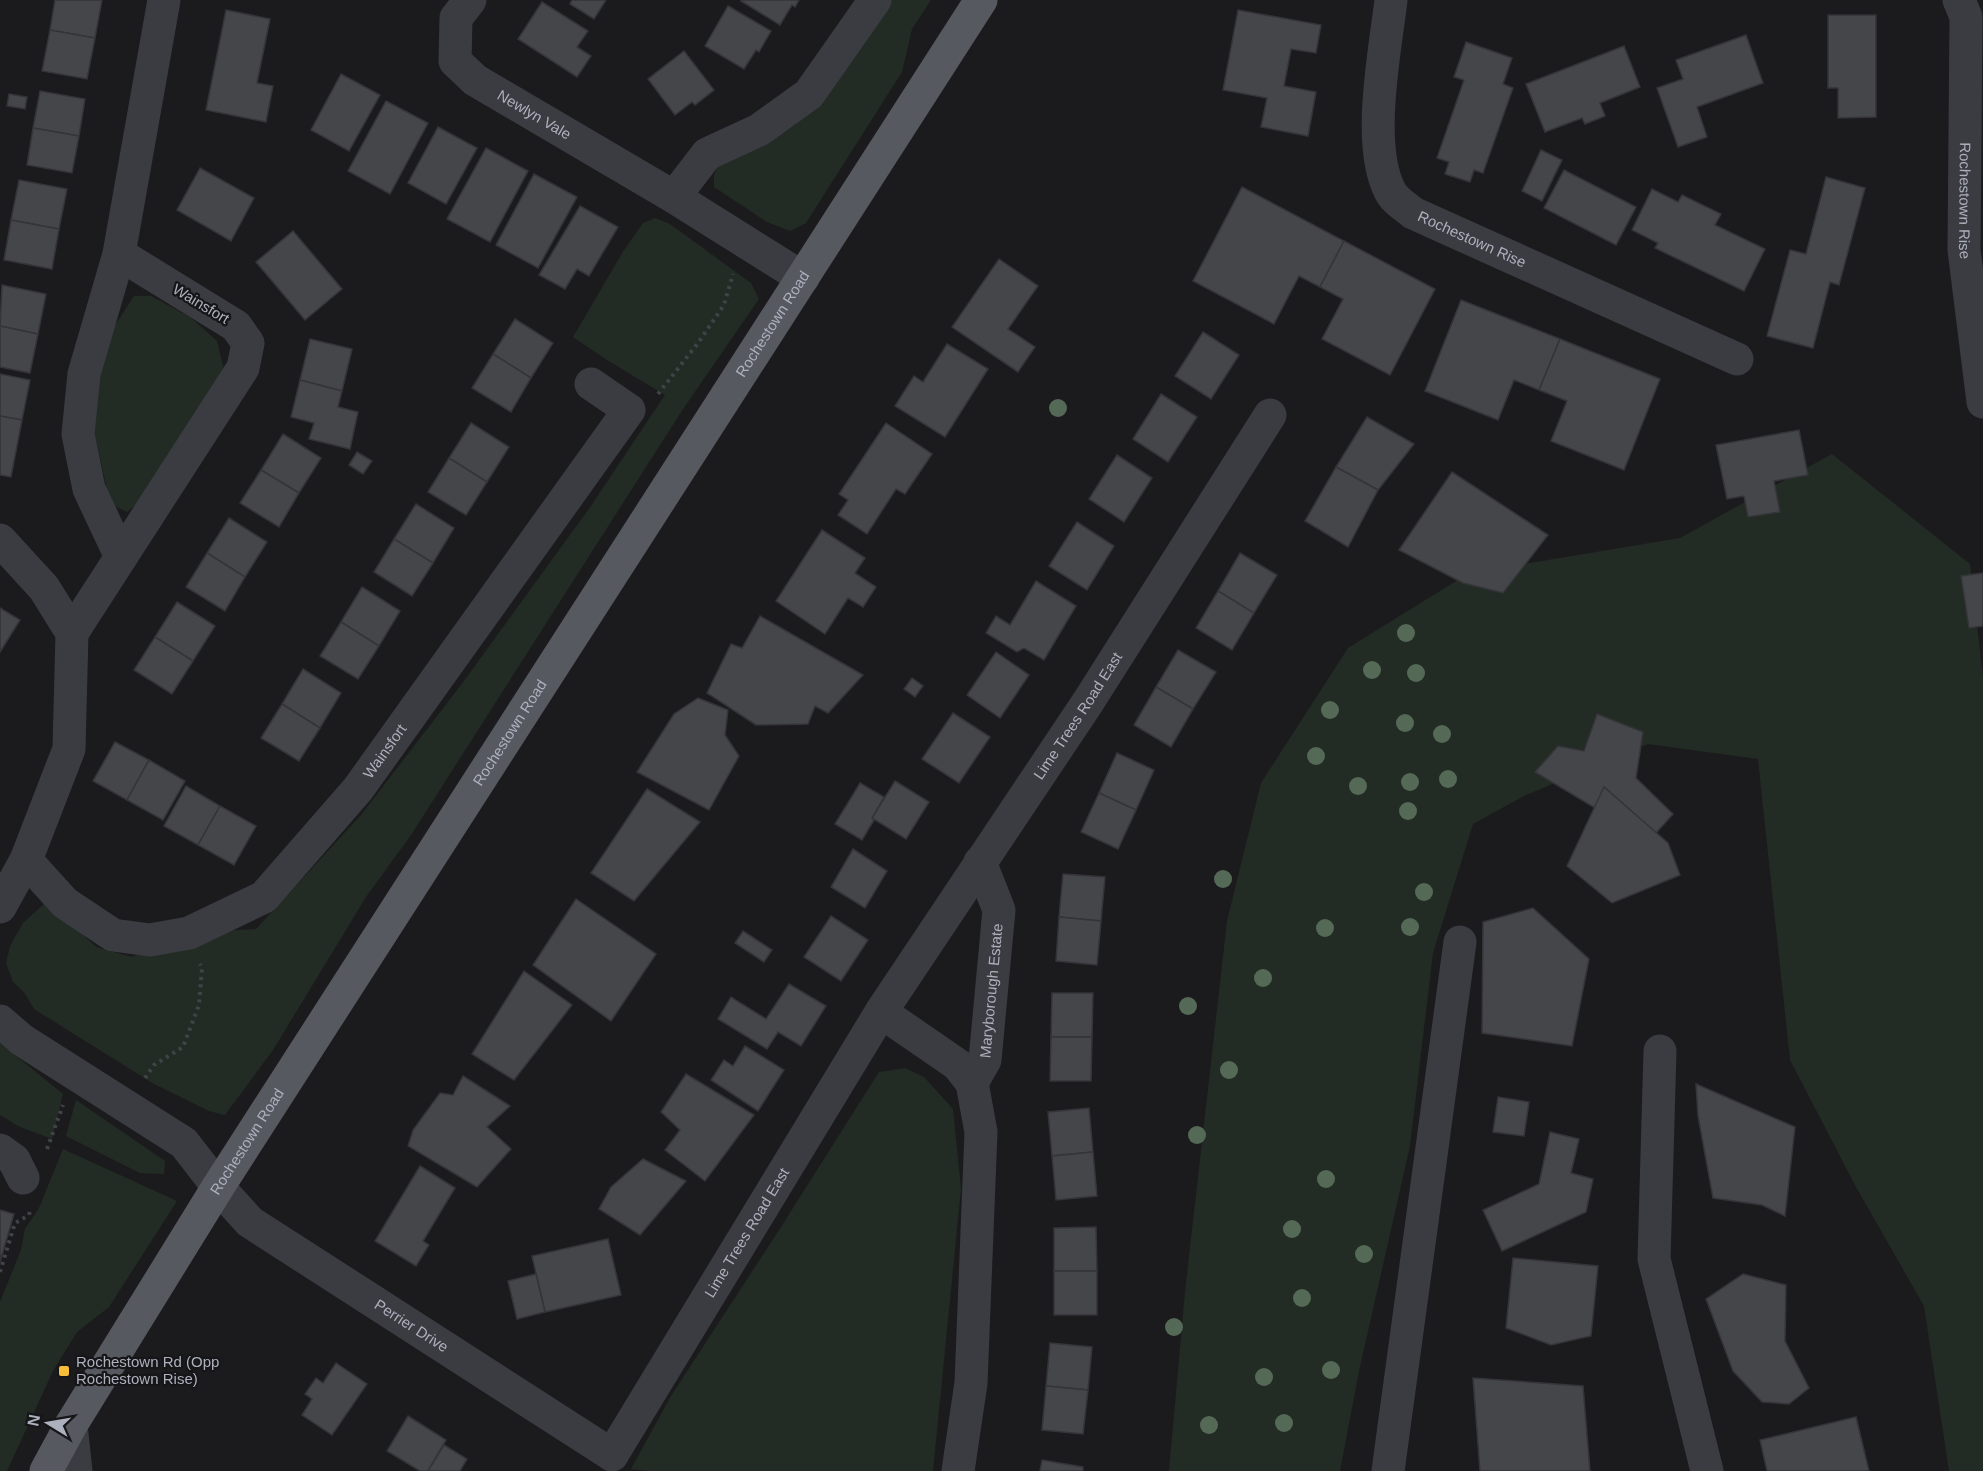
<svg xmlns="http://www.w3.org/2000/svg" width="1983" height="1471" font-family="Arial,sans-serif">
<rect width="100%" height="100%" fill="#1b1b1d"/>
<g fill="#222c24">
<path d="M889 0H931L912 29 902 72 806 223 790 231 767 222 714 187V176L719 161 759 147 795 125 848 61Z"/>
<path d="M655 218 670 224 751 283 759 299 683 409 411 835 366 897 273 1050 225 1115 209 1111 154 1084 34 1009 24 992 13 982 6 963 10 946 23 923 45 903 67 919 96 947 132 957 189 933 256 929 361 815 464 681 591 506 665 395 607 360 573 337 624 250 643 223Z"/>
<path d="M134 296H151L190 317 217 341 224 370 150 494 127 512 110 504 92 421 96 381 110 333Z"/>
<path d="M1832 454 1970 564 1983 677V1471H1949L1924 1306 1856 1187 1790 1060 1758 759 1648 744 1524 796 1473 824 1433 953 1410 1146 1359 1371 1340 1471H1169L1185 1292 1227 921 1261 783 1348 648 1469 573 1680 538Z"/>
<path d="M0 1043 63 1094 52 1139 18 1126 0 1115Z"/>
<path d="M905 1068 924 1077 953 1109 961 1189 933 1471H649L631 1469 671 1396 781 1227 879 1072Z"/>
<path d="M76 1100 165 1161 164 1174 140 1173 66 1136Z"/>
<path d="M63 1149 177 1201 109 1307 77 1332 53 1371 7 1471H0V1302L21 1250 25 1229 39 1208Z"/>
</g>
<g fill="#45464a" stroke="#353439" stroke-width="1.5">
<path d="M55 0H102L95 38 50 30Z"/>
<path d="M572 0H606L594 19 570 4Z"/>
<path d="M742 0H799L795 7 792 5 780 25 741 1Z"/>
<path d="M542 2 588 31 577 47 591 56 577 77 518 39Z"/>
<path d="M728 6 771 31 759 52 756 50 744 69 705 46Z"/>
<path d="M226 10 270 19 257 83 273 86 266 122 206 110Z"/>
<path d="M1238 10 1321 25 1316 53 1291 49 1284 86 1316 92 1308 136 1261 127 1267 98 1223 90Z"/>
<path d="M1828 15H1876V117L1838 118V88H1828Z"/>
<path d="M50 30 95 38 87 79 42 71Z"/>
<path d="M1746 35 1763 83 1697 107 1707 137 1678 147 1657 88 1683 79 1676 60Z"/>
<path d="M1466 42 1512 58 1503 84 1513 88 1483 173 1474 170 1470 182 1445 174 1449 162 1437 158 1464 80 1454 77Z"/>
<path d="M1624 46 1640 87 1600 103 1605 116 1585 124 1582 118 1545 132 1526 84Z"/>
<path d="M684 51 714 90 695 105 692 102 675 115 648 79Z"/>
<path d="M341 74 380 95 349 151 311 130Z"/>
<path d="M40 91 85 99 79 136 33 128Z"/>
<path d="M9 94 27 97 25 109 7 106Z"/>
<path d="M386 101 428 123 390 194 348 171Z"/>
<path d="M438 127 477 148 446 204 408 183Z"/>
<path d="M33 128 79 136 72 173 27 165Z"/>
<path d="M486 148 528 171 490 242 447 219Z"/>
<path d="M1541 150 1562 160 1542 201 1522 191Z"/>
<path d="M200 168 254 198 231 241 177 210Z"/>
<path d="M1564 170 1636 207 1616 245 1544 208Z"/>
<path d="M534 174 577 197 538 268 496 245Z"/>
<path d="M1826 177 1865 188 1839 285 1830 282 1813 348 1767 336 1790 250 1806 254Z"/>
<path d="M19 180 67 189 59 229 11 220Z"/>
<path d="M1242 187 1344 241 1320 287 1299 276 1274 324 1193 281Z"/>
<path d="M1652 189 1678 202 1682 195 1721 214 1715 225 1765 249 1744 291 1655 248 1658 243 1632 230Z"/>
<path d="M580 206 618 227 589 276 577 269 565 289 539 275Z"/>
<path d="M11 220 59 229 52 269 4 260Z"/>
<path d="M293 231 342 289 305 320 256 262Z"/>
<path d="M1344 241 1435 289 1390 375 1322 339 1343 299 1320 287Z"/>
<path d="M999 259 1038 286 1008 329 1035 347 1018 372 952 327Z"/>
<path d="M2 285 46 294 38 334 0 326Z"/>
<path d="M1461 300 1560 339 1539 390 1514 380 1498 420 1425 391Z"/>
<path d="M515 319 553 343 531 378 493 354Z"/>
<path d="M0 326 38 334 30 373 0 367Z"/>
<path d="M1203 332 1239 355 1211 399 1175 376Z"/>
<path d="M310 339 352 349 342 391 300 380Z"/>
<path d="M1560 339 1660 379 1624 470 1551 441 1567 401 1539 390Z"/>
<path d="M947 344 988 369 945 437 895 406 914 376 923 382Z"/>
<path d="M493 354 531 378 511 412 472 388Z"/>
<path d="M0 374 30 380 22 420 0 416Z"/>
<path d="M300 380 342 391 338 407 358 412 350 449 309 439 314 423 291 417Z"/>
<path d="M1161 394 1197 417 1168 462 1133 439Z"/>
<path d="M0 416 22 420 11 477 0 475Z"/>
<path d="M1367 417 1414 444 1378 490 1336 467Z"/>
<path d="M471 423 509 447 487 482 449 458Z"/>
<path d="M886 423 932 454 905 494 896 489 867 534 838 515 848 500 839 494Z"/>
<path d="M1799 430 1808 475 1774 481 1780 512 1748 517 1744 496 1727 499 1716 445Z"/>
<path d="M283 434 321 458 299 493 261 470Z"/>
<path d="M357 452 372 461 363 474 349 465Z"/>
<path d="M1117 455 1152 478 1124 522 1089 499Z"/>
<path d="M449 458 487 482 466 515 428 492Z"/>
<path d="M1336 467 1378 490 1348 547 1305 521Z"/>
<path d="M261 470 299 493 279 527 240 503Z"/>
<path d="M1452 472 1548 535 1503 593 1463 583 1399 550Z"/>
<path d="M416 504 454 528 433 563 394 539Z"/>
<path d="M229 518 267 542 245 577 207 553Z"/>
<path d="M1077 522 1114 546 1087 590 1049 566Z"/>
<path d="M822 530 865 558 855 573 876 587 863 607 848 598 825 634 776 601Z"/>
<path d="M394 539 433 563 412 596 374 572Z"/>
<path d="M207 553 245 577 225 611 186 587Z"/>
<path d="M1240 553 1277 575 1254 613 1218 591Z"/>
<path d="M1983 573V626L1969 628 1961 576Z"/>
<path d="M1036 581 1076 606 1044 660 1024 648 1017 652 986 633 996 616 1010 625Z"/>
<path d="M362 587 400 611 379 646 341 622Z"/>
<path d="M1218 591 1254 613 1232 650 1196 628Z"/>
<path d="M177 602 215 626 193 661 155 637Z"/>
<path d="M0 608 20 620 0 652Z"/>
<path d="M760 616 863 675 828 713 815 706 808 724 756 725 707 693 731 644 742 648Z"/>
<path d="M341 622 379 646 358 679 320 656Z"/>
<path d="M155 637 193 661 172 694 134 670Z"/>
<path d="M1178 650 1216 672 1193 709 1156 687Z"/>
<path d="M996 652 1029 675 1000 718 967 695Z"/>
<path d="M303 669 341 693 320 728 282 704Z"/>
<path d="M912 678 923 686 915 697 904 689Z"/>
<path d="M1156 687 1193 709 1171 747 1134 725Z"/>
<path d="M698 698 728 710 725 735 739 756 709 810 637 772 674 714Z"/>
<path d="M282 704 320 728 299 761 261 738Z"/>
<path d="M953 713 990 737 959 783 922 759Z"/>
<path d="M1597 714 1643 732 1636 778 1673 814 1656 833 1604 787 1595 808 1535 772 1558 746 1584 751Z"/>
<path d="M115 742 149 760 127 800 93 781Z"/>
<path d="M1117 753 1154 770 1136 810 1099 793Z"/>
<path d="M149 760 185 781 163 820 127 800Z"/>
<path d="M895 781 929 802 906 839 872 818Z"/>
<path d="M860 783 884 797 872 818 874 820 862 840 835 824Z"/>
<path d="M186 786 220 806 198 845 164 826Z"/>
<path d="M1604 787 1668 843 1680 875 1612 903 1567 866Z"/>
<path d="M647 789 700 822 634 901 591 873Z"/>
<path d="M1099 793 1136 810 1118 849 1081 832Z"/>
<path d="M220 806 256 826 234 865 198 845Z"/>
<path d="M853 849 887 871 865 908 831 887Z"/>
<path d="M1063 874 1105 877 1101 921 1059 917Z"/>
<path d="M576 899 656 954 611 1021 533 965Z"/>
<path d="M1533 908 1589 959 1572 1046 1482 1033 1483 922Z"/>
<path d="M831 916 868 940 841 981 804 957Z"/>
<path d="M1059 917 1101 921 1097 965 1056 961Z"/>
<path d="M743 931 772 950 764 962 735 943Z"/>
<path d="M524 971 572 1005 514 1080 472 1054Z"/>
<path d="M789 984 826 1006 801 1046 778 1032 767 1049 718 1019 731 997 766 1019Z"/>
<path d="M1052 993H1093L1092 1037H1051Z"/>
<path d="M1051 1037H1092L1091 1081H1050Z"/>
<path d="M745 1046 784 1070 758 1111 711 1080 724 1060 733 1066Z"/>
<path d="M686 1074 754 1115 705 1181 665 1150 680 1130 661 1112Z"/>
<path d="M463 1076 510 1106 487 1127 511 1149 477 1187 408 1146 413 1130 440 1093 453 1095Z"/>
<path d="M1696 1084 1795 1127 1785 1216 1762 1205 1713 1198 1698 1116Z"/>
<path d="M1498 1097 1529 1102 1524 1136 1493 1132Z"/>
<path d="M1089 1108 1093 1152 1052 1156 1048 1112Z"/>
<path d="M1550 1132 1579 1139 1571 1173 1593 1179 1586 1212 1502 1251 1483 1210 1539 1184Z"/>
<path d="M1093 1152 1097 1196 1056 1200 1052 1156Z"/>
<path d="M643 1159 686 1181 640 1235 599 1209 611 1187Z"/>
<path d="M420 1166 455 1188 423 1241 429 1245 416 1266 375 1241Z"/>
<path d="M0 1210 14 1214 0 1262Z"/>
<path d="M1096 1227 1097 1271H1054V1228Z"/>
<path d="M608 1239 621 1295 545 1312 532 1256Z"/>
<path d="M1513 1258 1598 1266 1591 1336 1551 1345 1506 1328Z"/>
<rect x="1054" y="1271" width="43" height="44"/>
<path d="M536 1274 545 1312 517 1319 508 1281Z"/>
<path d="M1743 1274 1786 1285 1785 1341 1809 1388 1789 1404 1762 1402 1733 1371 1706 1299Z"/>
<path d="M1050 1343 1092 1347 1088 1390 1046 1386Z"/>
<path d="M336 1363 367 1384 332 1435 302 1415 312 1399 305 1394 316 1378 323 1383Z"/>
<path d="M1473 1378 1583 1386 1590 1471H1480Z"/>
<path d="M1046 1386 1088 1390 1083 1434 1042 1430Z"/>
<path d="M408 1416 446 1440 428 1471H420L387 1451Z"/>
<path d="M1856 1417 1869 1471H1767L1760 1440Z"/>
<path d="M444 1445 467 1459 460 1471H428Z"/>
<path d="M1042 1460 1083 1467V1471H1040Z"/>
</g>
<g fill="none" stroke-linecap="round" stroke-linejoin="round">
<g stroke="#414349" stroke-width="4" stroke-dasharray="3 4.5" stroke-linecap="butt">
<path d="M658 394 698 343 724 305 733 274"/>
<path d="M145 1078 154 1065 183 1047 199 1005 202 968 200 964"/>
<path d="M47 1149 63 1105"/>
<path d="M0 1272 15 1223 29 1215 30 1211"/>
</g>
<g stroke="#3b3c42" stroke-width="33">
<path id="s1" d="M470 0 456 18 455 61 475 80 674 197 803 278"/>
<path id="s2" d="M1391 0C1385 51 1366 145 1390 191 1394 200 1406 207 1413 213L1737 359"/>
<path id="s3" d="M1959 0 1966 17 1964 250 1983 402"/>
<path d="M674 197 707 154 759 130 809 94 875 0"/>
<path d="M0 540 44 588 72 633 69 749 26 860"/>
<path d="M121 557 89 489 78 434 84 374 119 254 164 0"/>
<path d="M72 633 243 368 248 343 236 326 119 254"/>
<path id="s4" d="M0 907 26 860 65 903 113 935 150 940 189 933 264 897 358 789 629 410 591 384"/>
<path d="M881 1012 958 1065 972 1083 981 1132 971 1383 958 1471"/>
<path id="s5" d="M0 1021 22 1040 184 1143 218 1187 250 1222 612 1455"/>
<path d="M1660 1051 1654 1259 1707 1471"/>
<path id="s6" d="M972 1083 985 1060 999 910 980 862"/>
<path d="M0 1150 14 1160 23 1178"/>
<path d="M71 1425 76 1471"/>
<path id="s7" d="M612 1455 881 1012 1088 702 1270 415"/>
<path d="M1388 1471 1460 942"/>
</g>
<path stroke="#575961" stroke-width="33" id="s8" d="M46 1471 71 1425 218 1187 981 0"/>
</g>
<g fill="#556957">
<circle cx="1058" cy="408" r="9"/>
<circle cx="1406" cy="633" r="9"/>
<circle cx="1372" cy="670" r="9"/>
<circle cx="1416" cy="673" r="9"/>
<circle cx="1330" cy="710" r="9"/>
<circle cx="1405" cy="723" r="9"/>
<circle cx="1442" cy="734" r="9"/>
<circle cx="1316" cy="756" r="9"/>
<circle cx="1448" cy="779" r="9"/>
<circle cx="1410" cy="782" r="9"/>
<circle cx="1358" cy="786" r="9"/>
<circle cx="1408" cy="811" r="9"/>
<circle cx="1223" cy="879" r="9"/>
<circle cx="1424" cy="892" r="9"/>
<circle cx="1410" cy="927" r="9"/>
<circle cx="1325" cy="928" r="9"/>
<circle cx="1263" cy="978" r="9"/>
<circle cx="1188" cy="1006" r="9"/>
<circle cx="1229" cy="1070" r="9"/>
<circle cx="1197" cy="1135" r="9"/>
<circle cx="1326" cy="1179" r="9"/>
<circle cx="1292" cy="1229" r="9"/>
<circle cx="1364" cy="1254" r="9"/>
<circle cx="1302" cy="1298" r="9"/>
<circle cx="1174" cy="1327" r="9"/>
<circle cx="1331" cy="1370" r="9"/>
<circle cx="1264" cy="1377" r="9"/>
<circle cx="1284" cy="1423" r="9"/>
<circle cx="1209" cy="1425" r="9"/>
</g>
<rect fill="#f8bd38" stroke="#161518" stroke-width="2" x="58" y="1365" width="12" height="12" rx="3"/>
<g text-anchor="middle" stroke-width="4.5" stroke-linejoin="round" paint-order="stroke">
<g font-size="15" fill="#adb1bd" stroke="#161518">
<text dy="5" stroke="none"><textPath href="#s1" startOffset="162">Newlyn Vale</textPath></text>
<text dy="5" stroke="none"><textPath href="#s3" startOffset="202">Rochestown Rise</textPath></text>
<text dy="5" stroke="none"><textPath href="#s2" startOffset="290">Rochestown Rise</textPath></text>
<text transform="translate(201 304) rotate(31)" y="5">Wainsfort</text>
<text dy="5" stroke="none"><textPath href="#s8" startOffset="1358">Rochestown Road</textPath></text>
<text dy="5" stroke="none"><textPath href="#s7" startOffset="874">Lime Trees Road East</textPath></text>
<text dy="5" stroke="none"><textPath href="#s8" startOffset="872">Rochestown Road</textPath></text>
<text dy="5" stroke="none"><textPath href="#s4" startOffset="519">Wainsfort</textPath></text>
<text dy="5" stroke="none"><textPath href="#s6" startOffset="96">Maryborough Estate</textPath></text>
<text dy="5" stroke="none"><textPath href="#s8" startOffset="386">Rochestown Road</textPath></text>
<text dy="5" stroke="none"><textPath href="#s7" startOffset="260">Lime Trees Road East</textPath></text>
<text dy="5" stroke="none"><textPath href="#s5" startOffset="516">Perrier Drive</textPath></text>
</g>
<g font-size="15" fill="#adb1bd" stroke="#161518" text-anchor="start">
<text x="76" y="1367">Rochestown Rd (Opp<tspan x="76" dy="17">Rochestown Rise)</tspan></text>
</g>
</g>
<g transform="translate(48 1423) rotate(281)" stroke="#161518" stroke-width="4.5" paint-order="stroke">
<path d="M0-4.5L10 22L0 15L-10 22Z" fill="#adb1bd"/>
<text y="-9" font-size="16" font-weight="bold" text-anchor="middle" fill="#adb1bd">N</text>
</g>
</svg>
